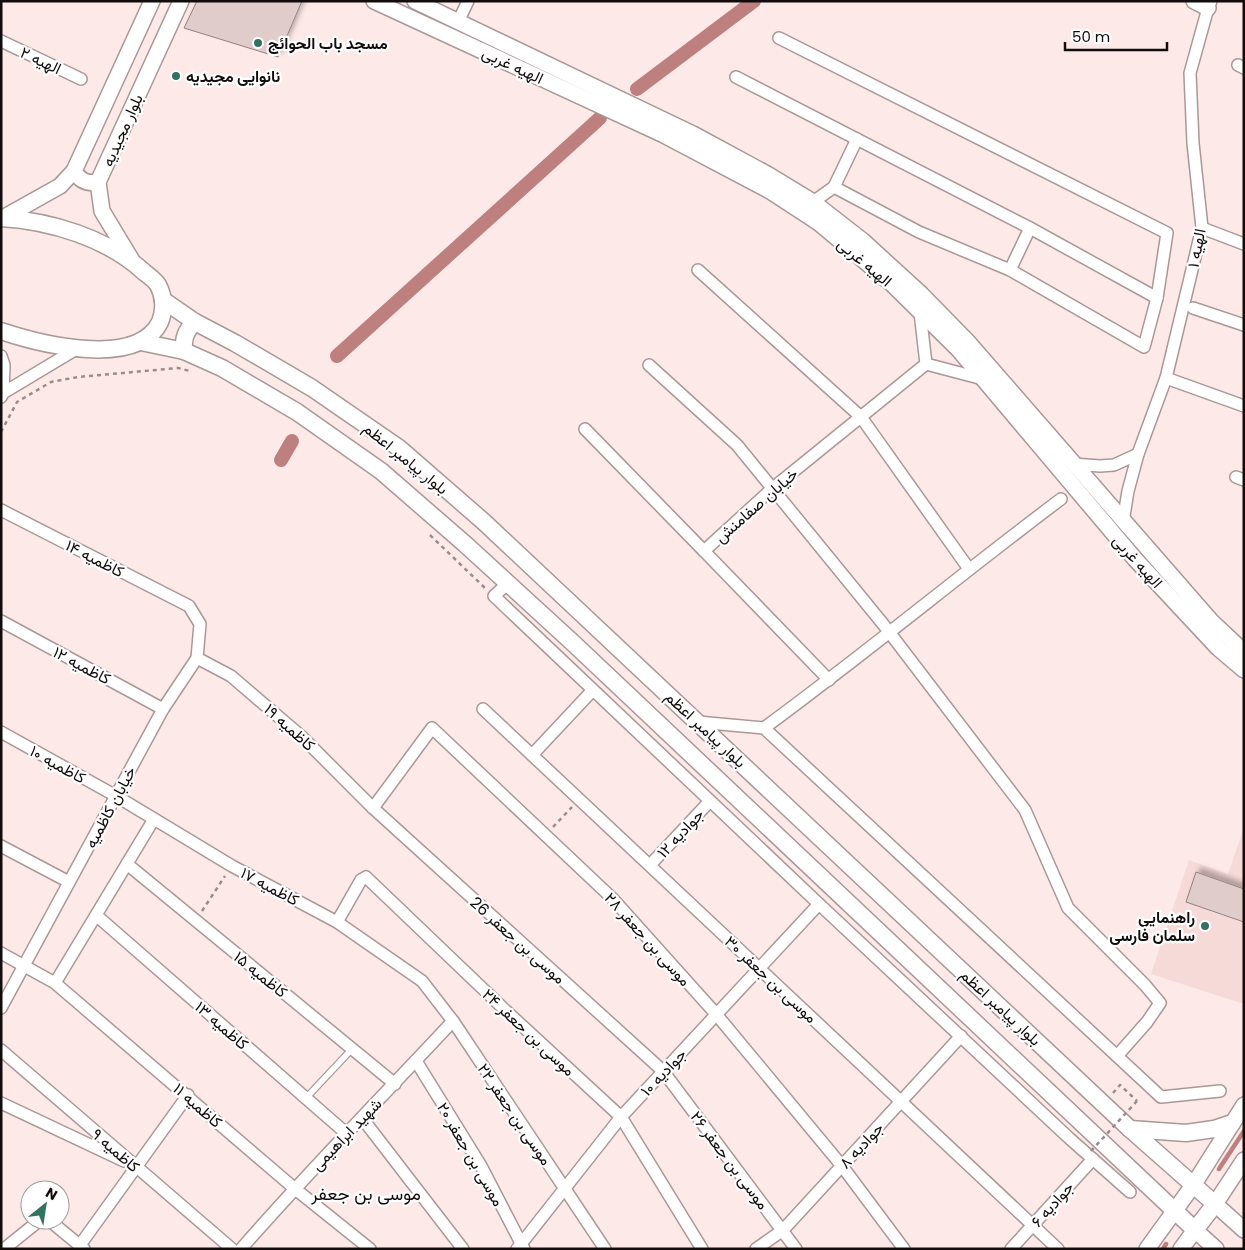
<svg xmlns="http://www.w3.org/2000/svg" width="1245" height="1250" font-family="Poppins,Vazirmatn,sans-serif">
<defs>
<filter id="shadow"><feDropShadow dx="4.5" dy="-4.5" stdDeviation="2.5" flood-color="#0004"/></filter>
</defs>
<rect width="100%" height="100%" fill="#fde9e8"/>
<path fill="#f6dad8" d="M1244 828V1004L1151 974 1189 860 1228 874Z"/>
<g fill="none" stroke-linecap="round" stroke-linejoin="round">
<g stroke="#be807e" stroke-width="4.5">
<path d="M1219 1169 1244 1131"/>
<path d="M1163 1249 1166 1244"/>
</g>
<g stroke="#be807e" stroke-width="14">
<path d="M637 89 754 1"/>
<path d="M337 356 600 118"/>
<path d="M281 460 292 441"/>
</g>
</g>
<g fill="#e0cccb" stroke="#938180" filter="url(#shadow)">
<path d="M197 1H302L278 57 184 28Z"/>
<path d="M1196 872 1244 889V922L1186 902Z"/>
</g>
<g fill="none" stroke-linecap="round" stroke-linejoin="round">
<defs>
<path id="lane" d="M306 1098 352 1049"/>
<g id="street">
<path d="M458 22 468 1"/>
<path d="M779 38 1167 233 1157 298 1144 347 1010 270 919 232 834 187"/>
<path d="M1 41 81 79"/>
<path d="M1238 65 1244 68"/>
<path d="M736 77 1030 228 1157 298"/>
<path d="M813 202 834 187 857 139"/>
<path d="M1202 228 1244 244"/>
<path d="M698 270 861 417 969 569"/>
<path d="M1010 270 1030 228"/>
<path d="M1193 308 1244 325"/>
<path d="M920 312 926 364"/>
<path d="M1 356 4 365 3 393 1 397"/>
<path d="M926 364 983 379"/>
<path d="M649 365 737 445 883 624 1025 810 1068 908 1145 985 1160 1003 1147 1022 1117 1056"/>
<path d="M1166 378 1244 406"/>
<path d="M3 393 78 348"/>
<path d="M585 429 704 551"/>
<path d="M1138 454 1166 378 1202 228 1193 143 1190 73 1208 8 1211 1"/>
<path d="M1073 464 1100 466 1114 465 1138 454 1128 491 1123 522"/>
<path d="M1236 477 1244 480"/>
<path d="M1 510 189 606 200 624 197 658 163 709 1 1008"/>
<path d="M508 583 494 596 819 904 1069 1138 1130 1192"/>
<path d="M1 621 163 709"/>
<path d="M197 658 231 676 301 736 373 808 663 1071 796 1249"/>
<path d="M829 680 704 551 773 488 926 364"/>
<path d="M483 709 1058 1249"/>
<path d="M698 722 764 728C865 654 961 574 1061 499"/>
<path d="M764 728 1161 1097 1220 1091"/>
<path d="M1 732 116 796 232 866 337 922 422 981 453 1021 605 1249"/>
<path d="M532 755 592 691"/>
<path d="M373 808 432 728 612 898 716 1014 842 1166 904 1249"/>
<path d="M1 846 69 882"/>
<path d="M127 864 395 1084"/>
<path d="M650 865 710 801"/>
<path d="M97 916 347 1134"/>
<path d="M337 922 361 880 366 877 504 1009 621 1117 702 1249"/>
<path d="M1 953 55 983 294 1188 370 1249"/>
<path d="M55 983 154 819"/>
<path d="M1 1050 232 1249"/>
<path d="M416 1061 481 1166 524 1249"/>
<path d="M1 1103 124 1161"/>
<path d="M362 1118 463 1249"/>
<path d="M49 1220 84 1249"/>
<path d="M80 1245 188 1095"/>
<path d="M4 1249 40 1220"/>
<path d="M241 1249C309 1171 382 1097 453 1021"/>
<path d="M517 1249 621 1117 819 904"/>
<path d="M756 1249 783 1230 961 1036"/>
<path d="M1011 1249 1093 1159"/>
</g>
<g id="secondary">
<path d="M374 1 664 135 770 191 819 223 892 284 958 349 1135 559 1218 648 1244 670"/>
<path d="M415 1 693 134 767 174 813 202 863 241 921 294 967 341 1211 621 1244 652"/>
<path d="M1194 1 1208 8"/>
<path d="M74 171C80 181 87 184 98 182"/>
<path d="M3 218 60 186 74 171 152 1"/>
<path d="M131 259 102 211 98 182 181 1"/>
<path d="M1244 1160 1215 1204 1244 1230"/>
<path d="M1147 1249 1194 1184 1244 1105"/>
<path d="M1181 1249 1195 1230 1216 1249"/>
</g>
<g id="primary">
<path d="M1 218C51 221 107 238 144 272 149 276 155 280 158 285 164 296 165 310 160 322 137 369 40 344 1 331"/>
<path d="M141 342 184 351 222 368 297 412 381 471 465 544 572 642 1195 1230 1215 1204 1130 1129 484 522 399 448 312 388 235 343 195 322 163 300"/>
<path d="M184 351C183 338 186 330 195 322"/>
<path d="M1130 1129 1186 1133 1214 1129 1232 1123"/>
</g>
</defs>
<use href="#lane" stroke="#aa9897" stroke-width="8"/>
<use href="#street" stroke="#aa9897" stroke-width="14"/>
<use href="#secondary" stroke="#aa9897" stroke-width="18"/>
<use href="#primary" stroke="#aa9897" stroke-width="19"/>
<g stroke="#9a8c8c" stroke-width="2.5" stroke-dasharray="4 4" stroke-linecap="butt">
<path d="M1 432 17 402 51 382 78 377 178 368 190 371"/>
<path d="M430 535 486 589"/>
<path d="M553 827 572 807"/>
<path d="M202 911 225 876"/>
<path d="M1113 1093 1120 1085 1137 1101"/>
</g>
<use href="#lane" stroke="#fff" stroke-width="5.5"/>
<use href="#street" stroke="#fff" stroke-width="11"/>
<use href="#secondary" stroke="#fff" stroke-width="15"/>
<use href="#primary" stroke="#fff" stroke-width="16"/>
<path stroke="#9a8c8c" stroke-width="2.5" stroke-dasharray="4 4" stroke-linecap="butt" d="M1091 1151 1137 1101"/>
</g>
<g fill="#32725f" stroke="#fff" stroke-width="2">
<circle cx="258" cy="43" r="5"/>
<circle cx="176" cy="76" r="5"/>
<circle cx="1205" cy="926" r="5"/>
</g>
<g text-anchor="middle" stroke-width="4.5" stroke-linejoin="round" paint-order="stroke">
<g font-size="16" font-weight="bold" fill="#120c0c" stroke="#fff" text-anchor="start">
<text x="268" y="49">مسجد باب الحوائج</text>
<text x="186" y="82">نانوایی مجیدیه</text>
<text x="1195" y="923" text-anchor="end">راهنمایی<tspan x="1195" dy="18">سلمان فارسی</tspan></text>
</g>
<g font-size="16" fill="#120c0c" stroke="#fff">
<text transform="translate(41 60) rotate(25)" y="6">الهیه ۲</text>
<text transform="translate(513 65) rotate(25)" y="6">الهیه غربی</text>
<text transform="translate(122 130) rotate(-66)" y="6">بلوار مجیدیه</text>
<text transform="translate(1196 248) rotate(-79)" y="6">الهیه ۱</text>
<text transform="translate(865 262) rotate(40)" y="6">الهیه غربی</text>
<text transform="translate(406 458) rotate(39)" y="6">بلوار پیامبر اعظم</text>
<text transform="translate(756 505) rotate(-41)" y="6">خیابان صفامنش</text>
<text transform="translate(95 558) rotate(27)" y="6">کاظمیه ۱۴</text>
<text transform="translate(1138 561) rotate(48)" y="6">الهیه غربی</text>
<text transform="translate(82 665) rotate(28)" y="6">کاظمیه ۱۲</text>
<text transform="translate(290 727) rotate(42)" y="6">کاظمیه ۱۹</text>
<text transform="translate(706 729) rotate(43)" y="6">بلوار پیامبر اعظم</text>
<text transform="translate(58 764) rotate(29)" y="6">کاظمیه ۱۰</text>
<text transform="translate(110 807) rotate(-62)" y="6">خیابان کاظمیه</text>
<text transform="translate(680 833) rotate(-47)" y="6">جوادیه ۱۲</text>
<text transform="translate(270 886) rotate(28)" y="6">کاظمیه ۱۷</text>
<text transform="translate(648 939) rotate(48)" y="6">موسی بن جعفر ۲۸</text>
<text transform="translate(518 940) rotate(42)" y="6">موسی بن جعفر 26</text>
<text transform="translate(261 974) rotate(39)" y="6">کاظمیه ۱۵</text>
<text transform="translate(771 979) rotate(43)" y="6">موسی بن جعفر ۳۰</text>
<text transform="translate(1001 1007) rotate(43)" y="6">بلوار پیامبر اعظم</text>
<text transform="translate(222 1025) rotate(41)" y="6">کاظمیه ۱۳</text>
<text transform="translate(529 1032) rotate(43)" y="6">موسی بن جعفر ۲۴</text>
<text transform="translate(663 1072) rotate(-47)" y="6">جوادیه ۱۰</text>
<text transform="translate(198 1105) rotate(41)" y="6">کاظمیه ۱۱</text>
<text transform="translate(515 1114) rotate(56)" y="6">موسی بن جعفر ۲۲</text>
<text transform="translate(346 1134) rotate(-46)" y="6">شهید ابراهیمی</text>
<text transform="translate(861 1145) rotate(-47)" y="6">جوادیه ۸</text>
<text transform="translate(116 1150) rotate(41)" y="6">کاظمیه ۹</text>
<text transform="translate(471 1154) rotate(60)" y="6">موسی بن جعفر ۲۰</text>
<text transform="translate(730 1160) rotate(53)" y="6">موسی بن جعفر ۲۶</text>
<text transform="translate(1052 1204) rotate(-48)" y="6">جوادیه ۶</text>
</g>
<g font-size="18" fill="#120c0c" stroke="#fff">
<text x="366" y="1200">موسی بن جعفر</text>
</g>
</g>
<rect width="1245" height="1250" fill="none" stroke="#120c0c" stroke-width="5"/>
<g transform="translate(45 1205) rotate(30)"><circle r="24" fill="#ffffff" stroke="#a09e9e"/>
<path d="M0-4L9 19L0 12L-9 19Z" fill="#32725f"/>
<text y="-8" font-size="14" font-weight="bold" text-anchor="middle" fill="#120c0c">N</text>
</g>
<path d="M1065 42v8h102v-8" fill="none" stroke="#120c0c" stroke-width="2.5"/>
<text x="1072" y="42" font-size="15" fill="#120c0c" stroke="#ffffff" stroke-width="4" paint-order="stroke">50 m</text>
</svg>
